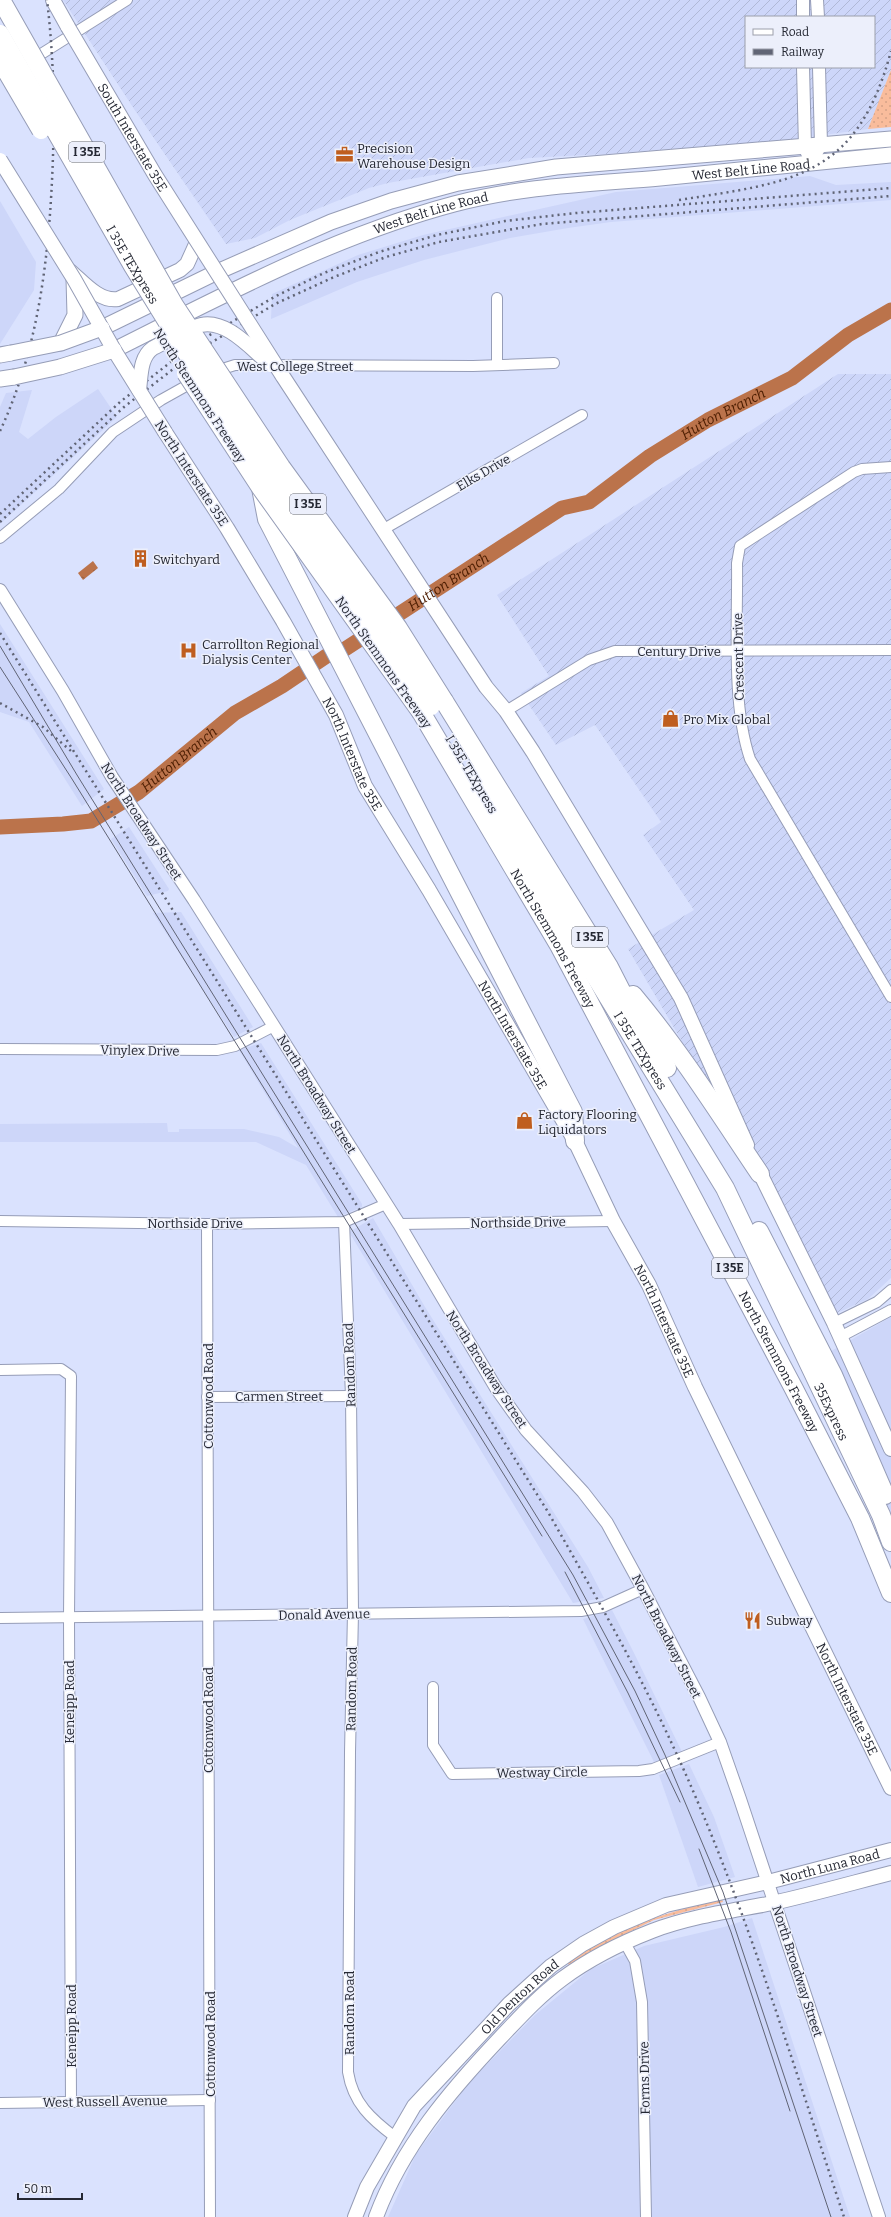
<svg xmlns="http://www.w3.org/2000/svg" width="891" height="2217" font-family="Bitter,serif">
<defs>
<pattern id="industrial-furrows" width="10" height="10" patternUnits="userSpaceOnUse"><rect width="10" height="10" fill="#cdd6f9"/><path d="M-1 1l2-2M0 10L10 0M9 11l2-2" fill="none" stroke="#b0b8d6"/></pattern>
<pattern id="grass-dots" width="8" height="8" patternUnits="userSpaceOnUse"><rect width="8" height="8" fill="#f9bc9c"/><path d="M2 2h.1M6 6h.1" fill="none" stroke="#d5a287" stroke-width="1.8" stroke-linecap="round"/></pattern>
<pattern id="water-ripples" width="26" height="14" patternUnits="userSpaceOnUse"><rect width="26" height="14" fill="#bb734b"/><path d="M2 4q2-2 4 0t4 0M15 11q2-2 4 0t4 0" fill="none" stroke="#985e3f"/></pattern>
</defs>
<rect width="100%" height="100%" fill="#dae2fe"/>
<g fill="#cdd6f9">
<path d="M810 176 836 185 891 182V200L611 222 568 228 510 238 424 260 357 282 271 319 272 294 358 255 423 235 616 192Z"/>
<path d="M0 201 36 262 34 290 0 344Z"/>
<path d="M98 389 117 417 0 524V407L6 393 32 390 19 432 28 439 56 417Z"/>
<path d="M0 624 104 789 82 806 29 722 0 712Z"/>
<path d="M129 827 169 889 168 891 147 896 111 839Z"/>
<path d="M181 912 253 1027 234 1037 153 913Z"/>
<path d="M261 1043 362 1204V1207L338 1217 306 1165 256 1142H0V1124L167 1123 168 1132H179V1129H244L279 1137 298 1148 239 1050Z"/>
<path d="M373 1218 425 1307 588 1567 604 1598 573 1603 349 1232Z"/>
<path d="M891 1317V1514L819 1358Z"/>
<path d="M612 1610 634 1653 682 1752 654 1762 583 1619Z"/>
<path d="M689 1764 714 1817 735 1877 698 1887 659 1775Z"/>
<path d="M752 1918 850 2217H388L416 2154 468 2084 535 2015 591 1969 644 1946 724 1927Z"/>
</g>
<g fill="url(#industrial-furrows)" fill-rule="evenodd">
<path d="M63 0H891V70L868 129 787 140 606 154 529 158 388 183 369 188 290 220 255 238 226 244 134 109ZM746 17H874V67H746Z"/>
<path d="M838 374H891V1278L868 1299 835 1314 821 1279 628 949 694 910 643 835 661 822 595 725 556 745 521 693 549 676 497 595Z"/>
</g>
<g fill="url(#grass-dots)">
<path d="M891 70V127L868 129Z"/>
<path d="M722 1899 723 1902 654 1920 611 1941 575 1963 569 1965 566 1962C617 1928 663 1913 722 1899Z"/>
</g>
<path fill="url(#water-ripples)" d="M93 561 98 568 83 580 78 573Z"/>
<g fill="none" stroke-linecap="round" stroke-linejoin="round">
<path stroke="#bb734b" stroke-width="15" id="s1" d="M0 827 63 824 91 821 139 792 235 713 282 686 331 653 342 651 562 508 589 502 650 456 708 420 792 378 848 335 891 310"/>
<defs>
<g id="minor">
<path d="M30 61 127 0"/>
<path d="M497 365V298"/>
<path d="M213 372 235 365 473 366 554 363"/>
<path d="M891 467 862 469 854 472 740 546 737 563C738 624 731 702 750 759L891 997"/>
<path d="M384 529 582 415"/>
<path d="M0 538 59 489 113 432 161 400 195 381"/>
<path d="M506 711 589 660 615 651 891 650"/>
<path d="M0 1049 217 1050 235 1046 274 1026"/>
<path d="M0 1221 207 1224 344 1222 386 1204"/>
<path d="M344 1222 351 1396 353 1613 350 1752 348 2072C353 2103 371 2119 395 2137"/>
<path d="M207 1224 210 2217"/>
<path d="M399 1224 613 1221"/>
<path d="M834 1323 877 1302 891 1290"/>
<path d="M840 1337 891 1310"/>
<path d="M0 1370 61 1369 71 1376 69 1618 71 2102"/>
<path d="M207 1397 351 1396"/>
<path d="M0 1618 581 1611 603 1607 643 1589"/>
<path d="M433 1687V1745L452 1774 639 1771 653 1769 720 1742"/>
<path d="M625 1943 635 1961 642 2002 646 2217"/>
<path d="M0 2103 210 2100"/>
</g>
<g id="tertiary">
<path d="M803 0V17"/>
<path d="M817 0 818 17"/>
<path d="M803 67 805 147 807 153"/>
<path d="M810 164 821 145 819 67"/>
<path d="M0 590 63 691 112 777 194 900 399 1224 496 1388 526 1430 583 1492 607 1523 643 1589 699 1697 720 1742 740 1799 879 2217"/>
</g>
<g id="secondary">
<path d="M53 0 68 27"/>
<path d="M70 271C83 282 99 302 118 299L180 270 187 264 197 242"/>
<path d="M282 375 486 687 506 711 533 752 681 998 747 1145"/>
<path id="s2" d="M165 432 227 528 283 621 336 715 365 786 429 890 575 1141 613 1221 649 1285 695 1387 891 1788"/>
<path d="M756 1165 834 1323 891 1449"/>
<path id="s3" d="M355 2217 367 2187 414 2106 509 2004 551 1966 583 1944 614 1927 666 1905 768 1882 891 1850"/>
<path d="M376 2217C402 2147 450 2091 500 2038 520 2017 539 1996 562 1979 589 1959 621 1943 652 1931 691 1916 733 1911 773 1903 813 1894 852 1883 891 1873"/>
</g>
<g id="primary">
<path d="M102 328 217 272 331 222 391 201 458 183 556 167 891 139"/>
<path d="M61 343 75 315 74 279"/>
<path id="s4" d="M114 350C224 295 334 236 454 204 521 186 591 184 660 178 737 171 814 163 891 155"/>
<path d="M0 355 11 353"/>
<path d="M0 379 14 377"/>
</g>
<g id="motorway">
<path d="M261 488 267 519 573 1112 575 1141"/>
<path d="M444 701 609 967 629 1006 667 1068"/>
<path id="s5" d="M421 712 560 947 794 1389 860 1518 891 1593"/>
<path id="s6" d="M472 775 725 1188 881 1515 891 1542"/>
<path d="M633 995C680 1051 719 1113 760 1174"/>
<path d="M759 1231 833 1375 885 1495"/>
</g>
</defs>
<use href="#minor" stroke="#969db7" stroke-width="12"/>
<use href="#tertiary" stroke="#969db7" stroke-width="14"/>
<use href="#secondary" stroke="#969db7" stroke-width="16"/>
<use href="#primary" stroke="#969db7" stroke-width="17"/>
<use href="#motorway" stroke="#969db7" stroke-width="20"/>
<use href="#minor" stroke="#fff" stroke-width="10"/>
<use href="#tertiary" stroke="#fff" stroke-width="12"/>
<use href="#secondary" stroke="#fff" stroke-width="14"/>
<use href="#primary" stroke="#fff" stroke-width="15"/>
<use href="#motorway" stroke="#fff" stroke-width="18"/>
<g stroke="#606475" stroke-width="1">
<path d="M0 646 77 775 573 1575 635 1691 665 1755 723 1892 831 2217"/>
<path d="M0 667 72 779 542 1536"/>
<path d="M565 1572 628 1693 680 1802"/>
<path d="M699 1849 731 1932 790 2111"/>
</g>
<g stroke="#606475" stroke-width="2.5" stroke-dasharray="2 4" stroke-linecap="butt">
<path d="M679 200C793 182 857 178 891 51"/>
<path d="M0 431C34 358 46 280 51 199 55 132 55 67 47 0"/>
<path d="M0 514 120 402 191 346 276 296 324 273 379 252 437 235 505 221 576 213 891 188"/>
<path d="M0 522 124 407 194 353 275 304 334 277 386 257 439 242 542 224 891 196"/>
<path d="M0 633 548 1512C594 1593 640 1673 678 1757 745 1904 793 2064 844 2217"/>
<path d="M0 703 43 727 71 751"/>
</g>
<defs>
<g id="secondary-bridge">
<path id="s7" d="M68 27 155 175 282 375"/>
<path d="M0 160 74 279 114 350 165 432"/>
<path d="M139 390C141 375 140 357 153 348 168 341 184 329 201 325 227 319 252 350 271 365"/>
</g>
<g id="primary-bridge">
<path d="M11 353 61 343 102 328"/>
<path d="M14 377 60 367 114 350"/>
</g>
<g id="motorway-bridge">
<path d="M1 0 174 305 281 467 398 628 444 701"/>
<path id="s8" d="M0 34 133 266 186 352 431 706"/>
<path d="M0 60 41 130"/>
<path d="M186 373 261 488 421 712"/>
</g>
</defs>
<use href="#secondary-bridge" stroke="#969db7" stroke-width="16" stroke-linecap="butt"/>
<use href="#primary-bridge" stroke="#969db7" stroke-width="17" stroke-linecap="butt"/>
<use href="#motorway-bridge" stroke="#969db7" stroke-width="20" stroke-linecap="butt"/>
<use href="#secondary-bridge" stroke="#fff" stroke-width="14"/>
<use href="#primary-bridge" stroke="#fff" stroke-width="15"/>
<use href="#motorway-bridge" stroke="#fff" stroke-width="18"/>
</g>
<defs>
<symbol id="office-bare" viewBox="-9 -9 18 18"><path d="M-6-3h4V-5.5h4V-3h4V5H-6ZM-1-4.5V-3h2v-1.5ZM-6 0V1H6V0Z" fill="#bf5e1f" stroke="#eceffb" stroke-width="2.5" paint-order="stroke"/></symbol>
<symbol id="building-bare" viewBox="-9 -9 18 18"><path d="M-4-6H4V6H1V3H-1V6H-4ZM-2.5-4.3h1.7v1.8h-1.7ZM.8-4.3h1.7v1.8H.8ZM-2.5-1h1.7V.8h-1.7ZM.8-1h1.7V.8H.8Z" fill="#bf5e1f" stroke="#eceffb" stroke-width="2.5" paint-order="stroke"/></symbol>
<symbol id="hospital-bare" viewBox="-9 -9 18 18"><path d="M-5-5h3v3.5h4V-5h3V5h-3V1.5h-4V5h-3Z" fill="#bf5e1f" stroke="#eceffb" stroke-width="2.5" paint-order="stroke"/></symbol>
<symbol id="shop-bare" viewBox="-9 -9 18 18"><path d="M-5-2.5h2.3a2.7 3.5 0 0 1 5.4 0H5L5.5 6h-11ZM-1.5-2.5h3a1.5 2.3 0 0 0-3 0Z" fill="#bf5e1f" stroke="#eceffb" stroke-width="2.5" paint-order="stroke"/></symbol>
<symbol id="restaurant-bare" viewBox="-9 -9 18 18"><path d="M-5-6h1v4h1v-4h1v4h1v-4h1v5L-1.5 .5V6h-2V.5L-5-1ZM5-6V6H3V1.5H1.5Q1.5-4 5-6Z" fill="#bf5e1f" stroke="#eceffb" stroke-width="2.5" paint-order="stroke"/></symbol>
</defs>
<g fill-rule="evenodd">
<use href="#office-bare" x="332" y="142" width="25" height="25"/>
<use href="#building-bare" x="128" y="546" width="25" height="25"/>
<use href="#hospital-bare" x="176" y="638" width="25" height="25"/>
<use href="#shop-bare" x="658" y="706" width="25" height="25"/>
<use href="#shop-bare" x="512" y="1108" width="25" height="25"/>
<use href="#restaurant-bare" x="740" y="1608" width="25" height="25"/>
</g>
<g text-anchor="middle" stroke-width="3" stroke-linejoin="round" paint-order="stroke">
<g fill="#eceffb" stroke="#61646f" stroke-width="1">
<rect x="69" y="142" width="36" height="20" rx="3"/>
<rect x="290" y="494" width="36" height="20" rx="3"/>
<rect x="572" y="927" width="36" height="20" rx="3"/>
<rect x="712" y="1258" width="36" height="20" rx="3"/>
</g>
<g font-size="12" font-weight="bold" fill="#252833">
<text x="87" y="156">I 35E</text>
<text x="308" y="508">I 35E</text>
<text x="590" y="941">I 35E</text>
<text x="730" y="1272">I 35E</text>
</g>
<g font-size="13" fill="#252833" stroke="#eceffb">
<text dy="5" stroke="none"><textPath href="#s7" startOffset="128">South Interstate 35E</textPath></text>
<text dy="5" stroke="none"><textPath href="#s4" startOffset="670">West Belt Line Road</textPath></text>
<text dy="5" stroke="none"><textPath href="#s4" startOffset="346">West Belt Line Road</textPath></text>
<text dy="5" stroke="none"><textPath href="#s8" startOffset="266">I 35E TEXpress</textPath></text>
<text x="295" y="371">West College Street</text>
<text transform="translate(200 395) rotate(57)" y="5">North Stemmons Freeway</text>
<text transform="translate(483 472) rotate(-30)" y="5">Elks Drive</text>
<text transform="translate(192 473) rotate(57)" y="5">North Interstate 35E</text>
<text x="679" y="656">Century Drive</text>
<text transform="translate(738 657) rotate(-91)" y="5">Crescent Drive</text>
<text transform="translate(384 662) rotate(55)" y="5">North Stemmons Freeway</text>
<text dy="5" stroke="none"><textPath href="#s2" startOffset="373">North Interstate 35E</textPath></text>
<text transform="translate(472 774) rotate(59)" y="5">I 35E TEXpress</text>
<text transform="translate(142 821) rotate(57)" y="5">North Broadway Street</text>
<text dy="5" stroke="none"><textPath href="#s5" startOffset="262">North Stemmons Freeway</textPath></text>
<text dy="5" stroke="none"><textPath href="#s2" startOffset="697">North Interstate 35E</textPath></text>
<text transform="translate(140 1050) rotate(1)" y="5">Vinylex Drive</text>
<text dy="5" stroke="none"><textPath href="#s6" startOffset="323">I 35E TEXpress</textPath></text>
<text transform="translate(317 1094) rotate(58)" y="5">North Broadway Street</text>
<text transform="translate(518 1222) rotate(-1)" y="5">Northside Drive</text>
<text x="195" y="1228">Northside Drive</text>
<text dy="5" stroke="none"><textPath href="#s2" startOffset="1021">North Interstate 35E</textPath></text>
<text dy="5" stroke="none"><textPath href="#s5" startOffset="742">North Stemmons Freeway</textPath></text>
<text transform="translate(349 1365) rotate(-92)" y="5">Random Road</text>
<text transform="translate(487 1369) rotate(57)" y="5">North Broadway Street</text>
<text transform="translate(208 1396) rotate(-90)" y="5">Cottonwood Road</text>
<text x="279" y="1401">Carmen Street</text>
<text dy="5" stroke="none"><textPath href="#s6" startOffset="732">35Express</textPath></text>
<text transform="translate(324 1614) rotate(-1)" y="5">Donald Avenue</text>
<text transform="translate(667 1636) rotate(63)" y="5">North Broadway Street</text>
<text transform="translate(351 1689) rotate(-89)" y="5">Random Road</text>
<text dy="5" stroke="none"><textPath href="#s2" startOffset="1441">North Interstate 35E</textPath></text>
<text transform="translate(69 1702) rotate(-90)" y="5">Keneipp Road</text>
<text transform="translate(208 1720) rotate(-90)" y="5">Cottonwood Road</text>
<text transform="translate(542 1772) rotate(-1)" y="5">Westway Circle</text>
<text dy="5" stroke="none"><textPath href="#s3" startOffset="621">North Luna Road</textPath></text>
<text transform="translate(798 1971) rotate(72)" y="5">North Broadway Street</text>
<text dy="5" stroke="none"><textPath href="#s3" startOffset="278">Old Denton Road</textPath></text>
<text transform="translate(349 2013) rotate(-90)" y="5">Random Road</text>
<text transform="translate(71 2026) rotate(-90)" y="5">Keneipp Road</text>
<text transform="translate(210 2044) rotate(-90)" y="5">Cottonwood Road</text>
<text transform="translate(644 2078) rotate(-91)" y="5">Forms Drive</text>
<text transform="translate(105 2101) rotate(-1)" y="5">West Russell Avenue</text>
</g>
<g font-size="13" fill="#252833" stroke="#eceffb" text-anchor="start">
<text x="357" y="153">Precision<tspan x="357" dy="15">Warehouse Design</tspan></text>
<text x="153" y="564">Switchyard</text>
<text x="202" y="649">Carrollton Regional<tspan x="202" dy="15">Dialysis Center</tspan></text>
<text x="683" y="724">Pro Mix Global</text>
<text x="538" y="1119">Factory Flooring<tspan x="538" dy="15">Liquidators</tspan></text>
<text x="766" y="1625">Subway</text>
</g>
<g font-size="14" font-style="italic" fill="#4c1d00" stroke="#eceffb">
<text dy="5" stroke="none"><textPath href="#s1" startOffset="847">Hutton Branch</textPath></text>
<text dy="5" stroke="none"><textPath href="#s1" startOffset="523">Hutton Branch</textPath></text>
<text dy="5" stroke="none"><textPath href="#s1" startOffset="199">Hutton Branch</textPath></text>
</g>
</g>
<rect x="745" y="16" width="130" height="52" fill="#eceffb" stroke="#9c9fab"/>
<rect x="753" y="29" width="20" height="6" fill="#ffffff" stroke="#9c9fab"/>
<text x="781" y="36" font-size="12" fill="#252833">Road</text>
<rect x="753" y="49" width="20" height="6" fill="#606475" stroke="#9c9fab"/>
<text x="781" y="56" font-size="12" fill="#252833">Railway</text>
<path d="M18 2193v6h64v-6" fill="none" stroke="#252833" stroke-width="2"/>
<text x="24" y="2193" font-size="12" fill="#252833" stroke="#eceffb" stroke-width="3" paint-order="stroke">50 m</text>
</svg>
